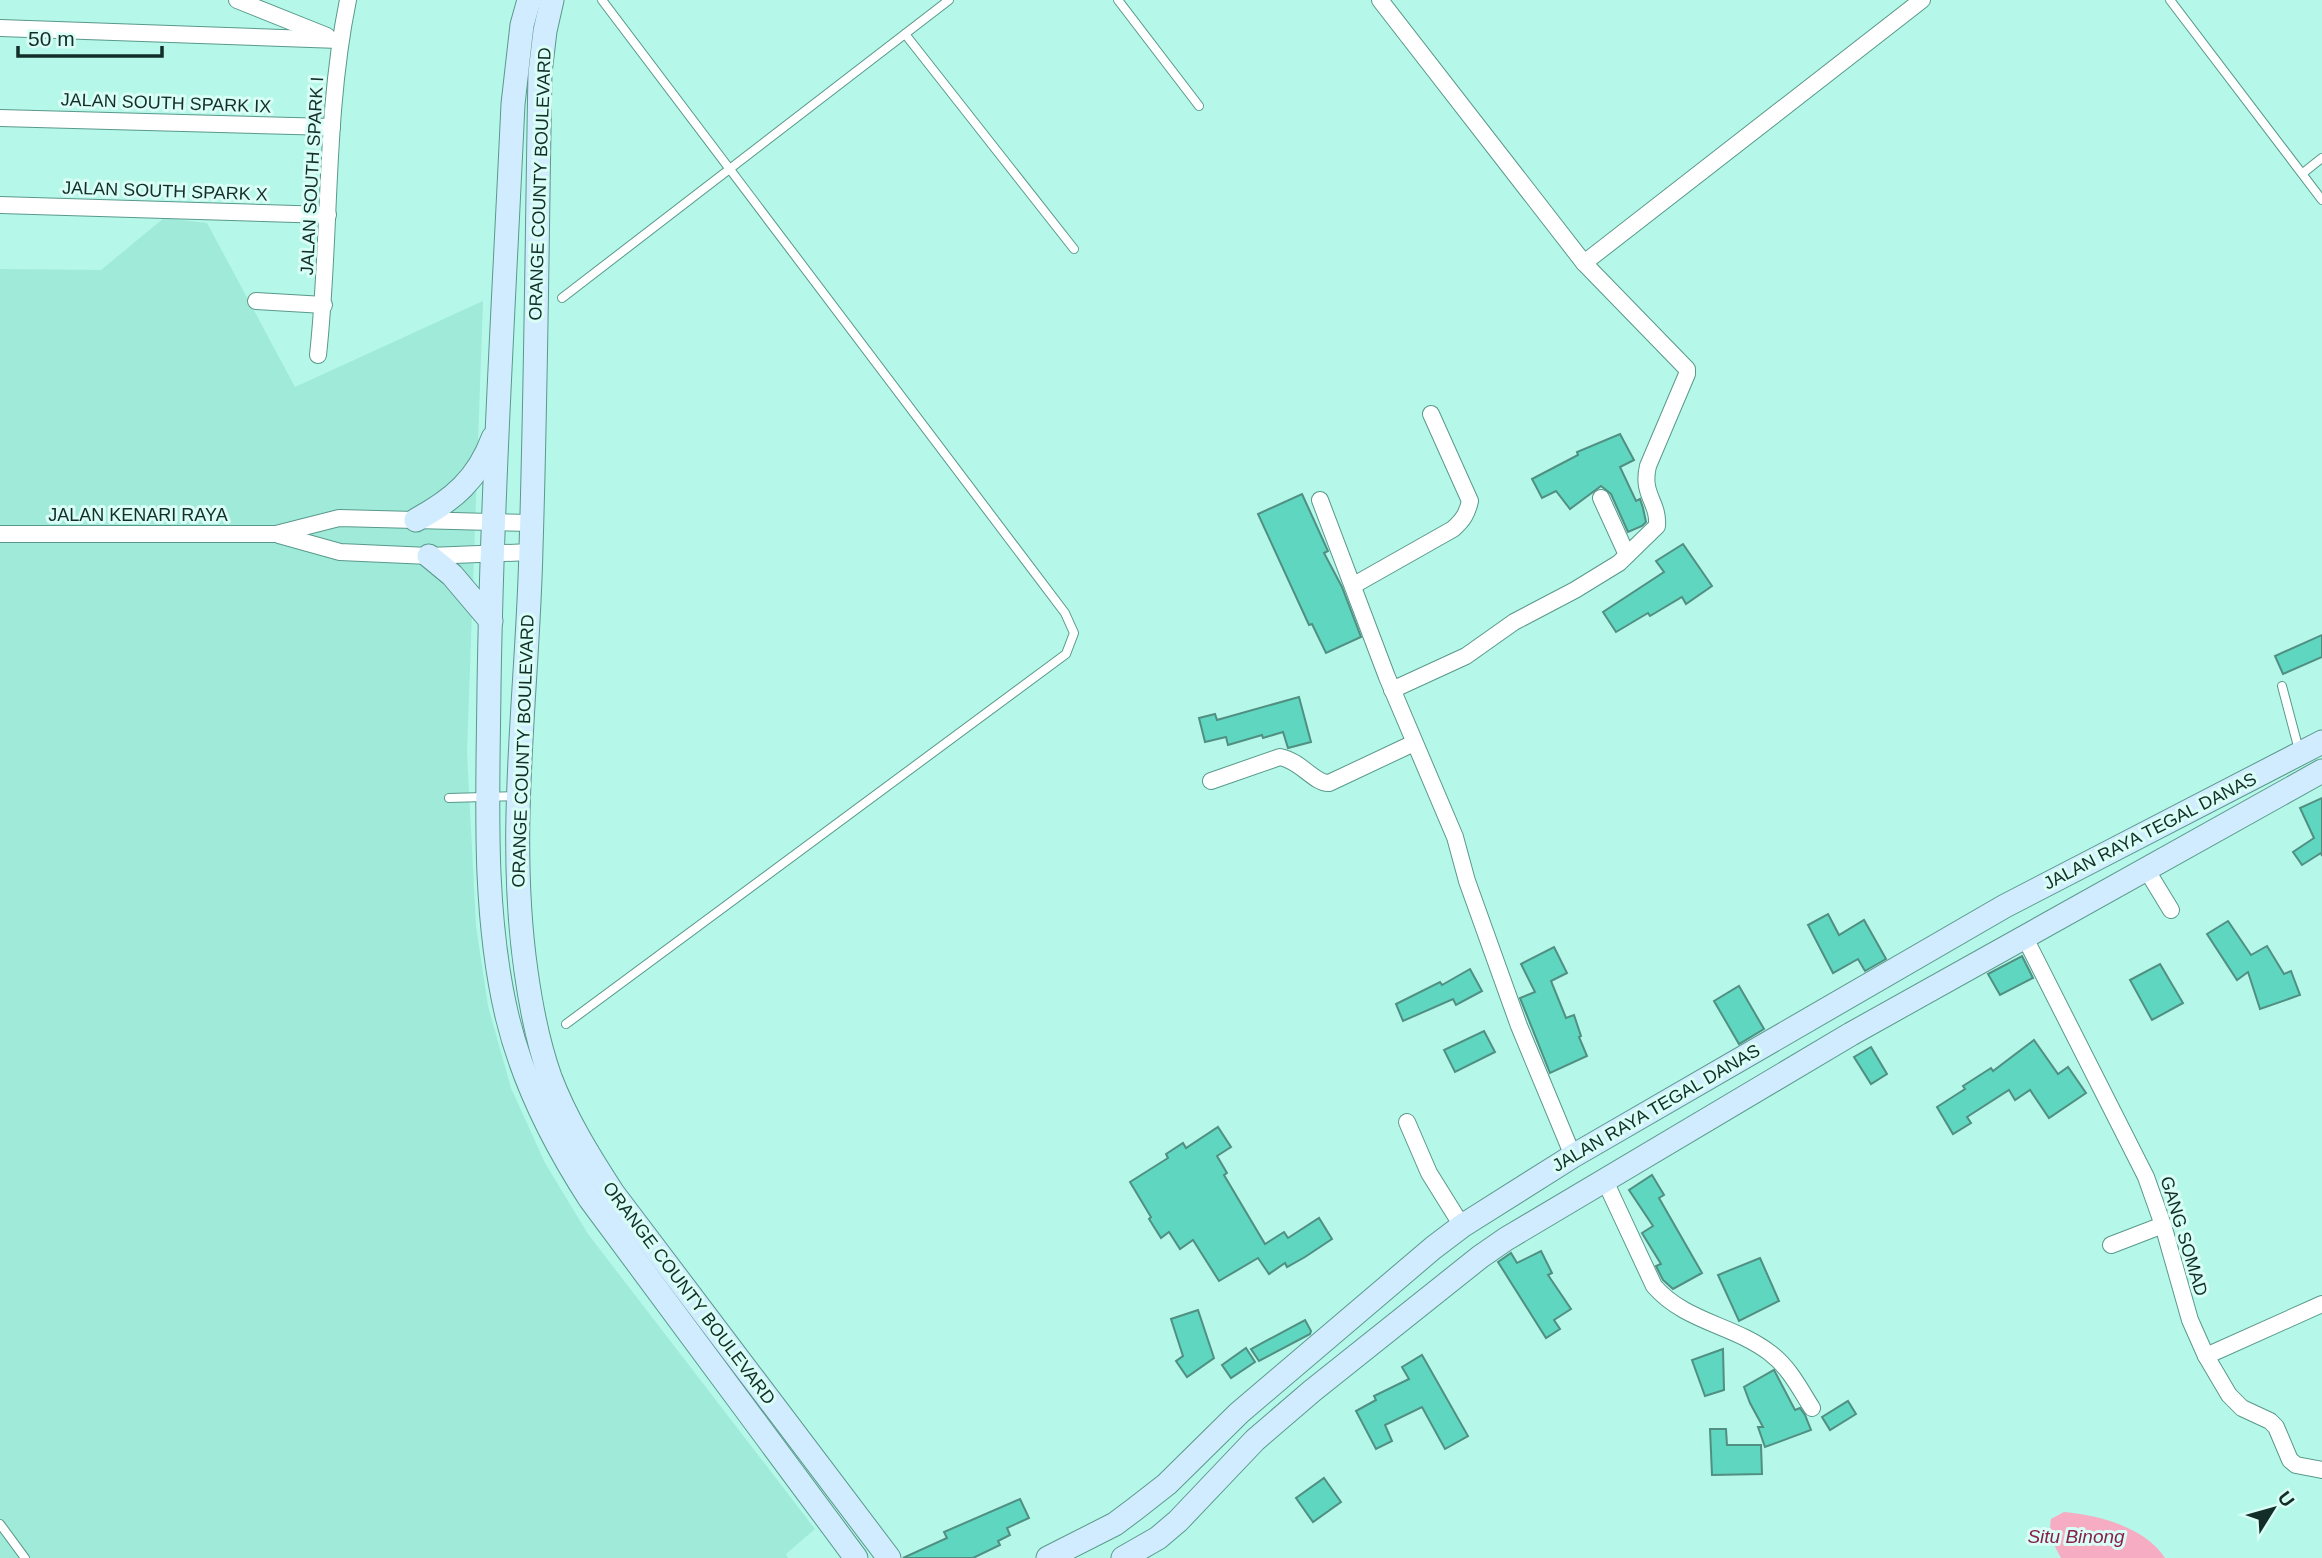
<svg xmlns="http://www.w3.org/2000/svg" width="2322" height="1558" font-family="Helvetica,sans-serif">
<rect width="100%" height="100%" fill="#b5f7e8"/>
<path fill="#a0eada" d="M164 218 207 223 295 387 483 301 467 752 476 926 488 1006 511 1088 545 1163 588 1234 815 1529 786 1554 788 1558H0V269L101 270Z"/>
<path fill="#f6acc3" d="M2064 1512C2098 1515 2145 1527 2165 1558H2061C2054 1545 2048 1534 2051 1519Z"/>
<g fill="#5fd6bf" stroke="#508f82" stroke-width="2">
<path d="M1620 434 1634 460 1620 467 1636 501 1640 499 1643 508 1646 522 1642 526 1628 532 1611 494 1601 486 1570 509 1556 491 1542 498 1532 479 1578 455 1577 452Z"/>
<path d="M1302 494 1328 551 1324 553 1342 587 1361 637 1326 653 1312 624 1309 625 1258 514Z"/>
<path d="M1683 544 1712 586 1686 604 1682 597 1650 616 1648 613 1616 632 1603 612 1664 572 1656 561Z"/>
<path d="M2322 635V657L2283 674 2275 656Z"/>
<path d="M1299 697 1311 742 1288 748 1283 732 1263 738 1262 735 1228 745 1226 737 1205 742 1199 718 1215 714 1217 720Z"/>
<path d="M2322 798V856L2321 853 2302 865 2293 852 2314 838 2300 808Z"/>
<path d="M1828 914 1839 935 1864 920 1886 959 1865 971 1858 959 1833 973 1808 925Z"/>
<path d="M2228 921 2251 955 2267 946 2284 974 2291 971 2300 995 2260 1009 2248 972 2237 980 2207 934Z"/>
<path d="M1554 947 1567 973 1551 981 1566 1018 1574 1015 1581 1036 1579 1037 1587 1056 1550 1073 1520 998 1535 992 1521 964Z"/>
<path d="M2022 956 2033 978 2000 995 1988 974Z"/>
<path d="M2160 964 2183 1003 2152 1020 2130 980Z"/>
<path d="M1470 969 1482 991 1456 1005 1453 999 1403 1021 1396 1004 1440 982 1442 985Z"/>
<path d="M1739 986 1764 1029 1739 1044 1714 1001Z"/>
<path d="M1484 1031 1495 1052 1455 1072 1444 1050Z"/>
<path d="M2034 1040 2058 1074 2068 1067 2086 1093 2049 1118 2030 1090 2015 1100 2009 1090 1967 1117 1971 1123 1953 1134 1937 1107 1965 1089 1963 1086 1991 1068 1993 1071Z"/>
<path d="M1871 1047 1887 1074 1871 1084 1854 1057Z"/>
<path d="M1218 1127 1231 1147 1217 1156 1227 1173 1224 1175 1265 1244 1284 1232 1288 1238 1319 1218 1332 1239 1305 1257 1287 1267 1285 1263 1269 1274 1258 1258 1219 1281 1193 1240 1180 1249 1169 1232 1161 1238 1149 1219 1151 1217 1130 1182 1168 1158 1166 1154 1183 1143 1186 1148Z"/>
<path d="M1652 1175 1664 1195 1659 1198 1702 1273 1673 1289 1663 1280 1656 1266 1661 1264 1642 1233 1653 1226 1629 1190Z"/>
<path d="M1541 1251 1552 1273 1548 1275 1571 1309 1554 1320 1560 1329 1546 1338 1498 1262 1511 1253 1517 1263Z"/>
<path d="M1760 1258 1779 1301 1739 1321 1718 1275Z"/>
<path d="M1198 1310 1214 1358 1187 1377 1176 1361 1183 1356 1171 1319Z"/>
<path d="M1305 1320 1311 1331 1310 1334 1259 1361 1251 1349Z"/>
<path d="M1246 1348 1255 1362 1231 1378 1222 1365Z"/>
<path d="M1723 1349 1724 1390 1705 1396 1692 1360Z"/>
<path d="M1422 1355 1468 1436 1445 1449 1422 1407 1385 1425 1392 1441 1376 1449 1356 1411 1376 1400 1374 1396 1409 1379 1402 1367Z"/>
<path d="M1774 1370 1795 1410 1800 1408 1805 1415 1811 1430 1765 1447 1758 1427H1763L1750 1403 1744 1387Z"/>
<path d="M1848 1401 1856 1414 1830 1430 1822 1417Z"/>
<path d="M1710 1429H1726L1727 1445H1761L1762 1474 1712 1475Z"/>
<path d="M1324 1478 1341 1502 1313 1522 1296 1498Z"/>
<path d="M1020 1499 1029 1518 1007 1528 1010 1535 998 1541 1000 1545 973 1558H903L947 1538 944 1532Z"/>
</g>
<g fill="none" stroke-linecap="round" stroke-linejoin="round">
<defs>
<g id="lane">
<path d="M1118 0 1199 106"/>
<path d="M2170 0 2322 200"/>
<path d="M905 34 1074 249"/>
<path d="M2303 173 2322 158"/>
<path d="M562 298 949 0"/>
<path d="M2282 686 2299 750"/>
<path d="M449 798 515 796"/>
<path d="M566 1024 1066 654 1074 633 1065 613 602 0"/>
<path d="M0 1524 25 1558"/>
</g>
<g id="street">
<path d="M237 0 327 36"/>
<path d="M1380 0 1584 263 1922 0"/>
<path d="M0 28 339 40"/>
<path d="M0 118 332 127"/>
<path d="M0 205 328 215"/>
<path d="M256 301 324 305"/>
<path d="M318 355C331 237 324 117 348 0"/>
<path d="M1601 498 1627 555"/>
<path d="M1320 500 1387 677 1455 837 1467 881 1519 1026 1573 1156"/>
<path d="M0 534H276L339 518 532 523"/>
<path d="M279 535 340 552 429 556 531 552"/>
<path d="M1354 585 1453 529C1463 520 1467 514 1470 501L1431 414"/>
<path d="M1392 690 1466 656 1514 622 1575 590 1619 563 1657 526C1659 502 1641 495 1648 466L1687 374V369L1584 263"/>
<path d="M1211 781 1280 757C1301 761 1315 784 1329 783L1414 743"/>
<path d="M2146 869 2171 910"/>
<path d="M2024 936 2146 1177 2163 1225 2190 1320 2206 1356 2229 1395 2242 1408 2270 1421 2276 1427 2290 1460 2296 1465 2322 1470"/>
<path d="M1407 1122 1429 1173 1462 1226"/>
<path d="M1605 1181 1654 1286C1685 1322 1734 1325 1770 1353 1789 1367 1800 1389 1812 1408"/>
<path d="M2111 1245 2163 1225"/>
<path d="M2206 1356 2322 1304"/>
</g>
<g id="secondary">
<path d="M529 0 522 25 513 104C504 298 492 493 489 687 488 795 482 910 507 1016 523 1083 553 1142 590 1199L856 1558"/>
<path d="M552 0 545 31 540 73C537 231 536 390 531 548 528 689 506 831 526 971 531 1007 538 1043 550 1077 566 1119 589 1156 613 1193L889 1558"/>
<path d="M416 520C453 500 478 479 493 438"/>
<path d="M429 556 452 575 491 621"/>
<path d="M1048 1558 1115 1524 1135 1509 1167 1484 1239 1413 1433 1248 1462 1226 1573 1156 2005 906 2322 742"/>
<path d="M1123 1558 1158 1538 1178 1521 1255 1440 1312 1391 1480 1257 1506 1239 1851 1034 2322 771"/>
</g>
</defs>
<use href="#lane" stroke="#59998b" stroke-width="10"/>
<use href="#street" stroke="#59998b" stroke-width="18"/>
<use href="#secondary" stroke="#59998b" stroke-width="25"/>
<use href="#lane" stroke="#fff" stroke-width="8"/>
<use href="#street" stroke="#fff" stroke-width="16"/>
<use href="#secondary" stroke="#d1ecfe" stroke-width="23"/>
</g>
<g text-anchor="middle" stroke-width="6" stroke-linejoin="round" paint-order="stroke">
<g font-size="18" fill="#132e29" stroke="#d8fef5">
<text transform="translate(166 103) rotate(2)" y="6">JALAN SOUTH SPARK IX</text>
<text transform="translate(312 176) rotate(-87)" y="6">JALAN SOUTH SPARK I</text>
<text transform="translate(540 184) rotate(-88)" y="6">ORANGE COUNTY BOULEVARD</text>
<text transform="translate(165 191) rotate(2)" y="6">JALAN SOUTH SPARK X</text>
<text x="138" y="521">JALAN KENARI RAYA</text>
<text transform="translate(523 751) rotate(-88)" y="6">ORANGE COUNTY BOULEVARD</text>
<text transform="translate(2150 831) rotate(-27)" y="6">JALAN RAYA TEGAL DANAS</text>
<text transform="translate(1656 1108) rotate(-30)" y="6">JALAN RAYA TEGAL DANAS</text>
<text transform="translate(2184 1236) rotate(73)" y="6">GANG SOMAD</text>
<text transform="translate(689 1293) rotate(53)" y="6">ORANGE COUNTY BOULEVARD</text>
</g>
<g font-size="19" font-style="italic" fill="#87204d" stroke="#d8fef5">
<text x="2076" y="1543">Situ Binong</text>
</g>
</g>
<g transform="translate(2273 1509) rotate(53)" stroke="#d8fef5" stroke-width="5" paint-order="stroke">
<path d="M0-5L12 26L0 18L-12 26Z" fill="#132e29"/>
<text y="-10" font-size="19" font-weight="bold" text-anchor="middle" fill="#132e29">U</text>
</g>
<path d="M18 46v10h144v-10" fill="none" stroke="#132e29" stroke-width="3.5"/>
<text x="28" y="46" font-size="21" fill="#132e29" stroke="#d8fef5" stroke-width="5" paint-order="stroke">50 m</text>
</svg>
